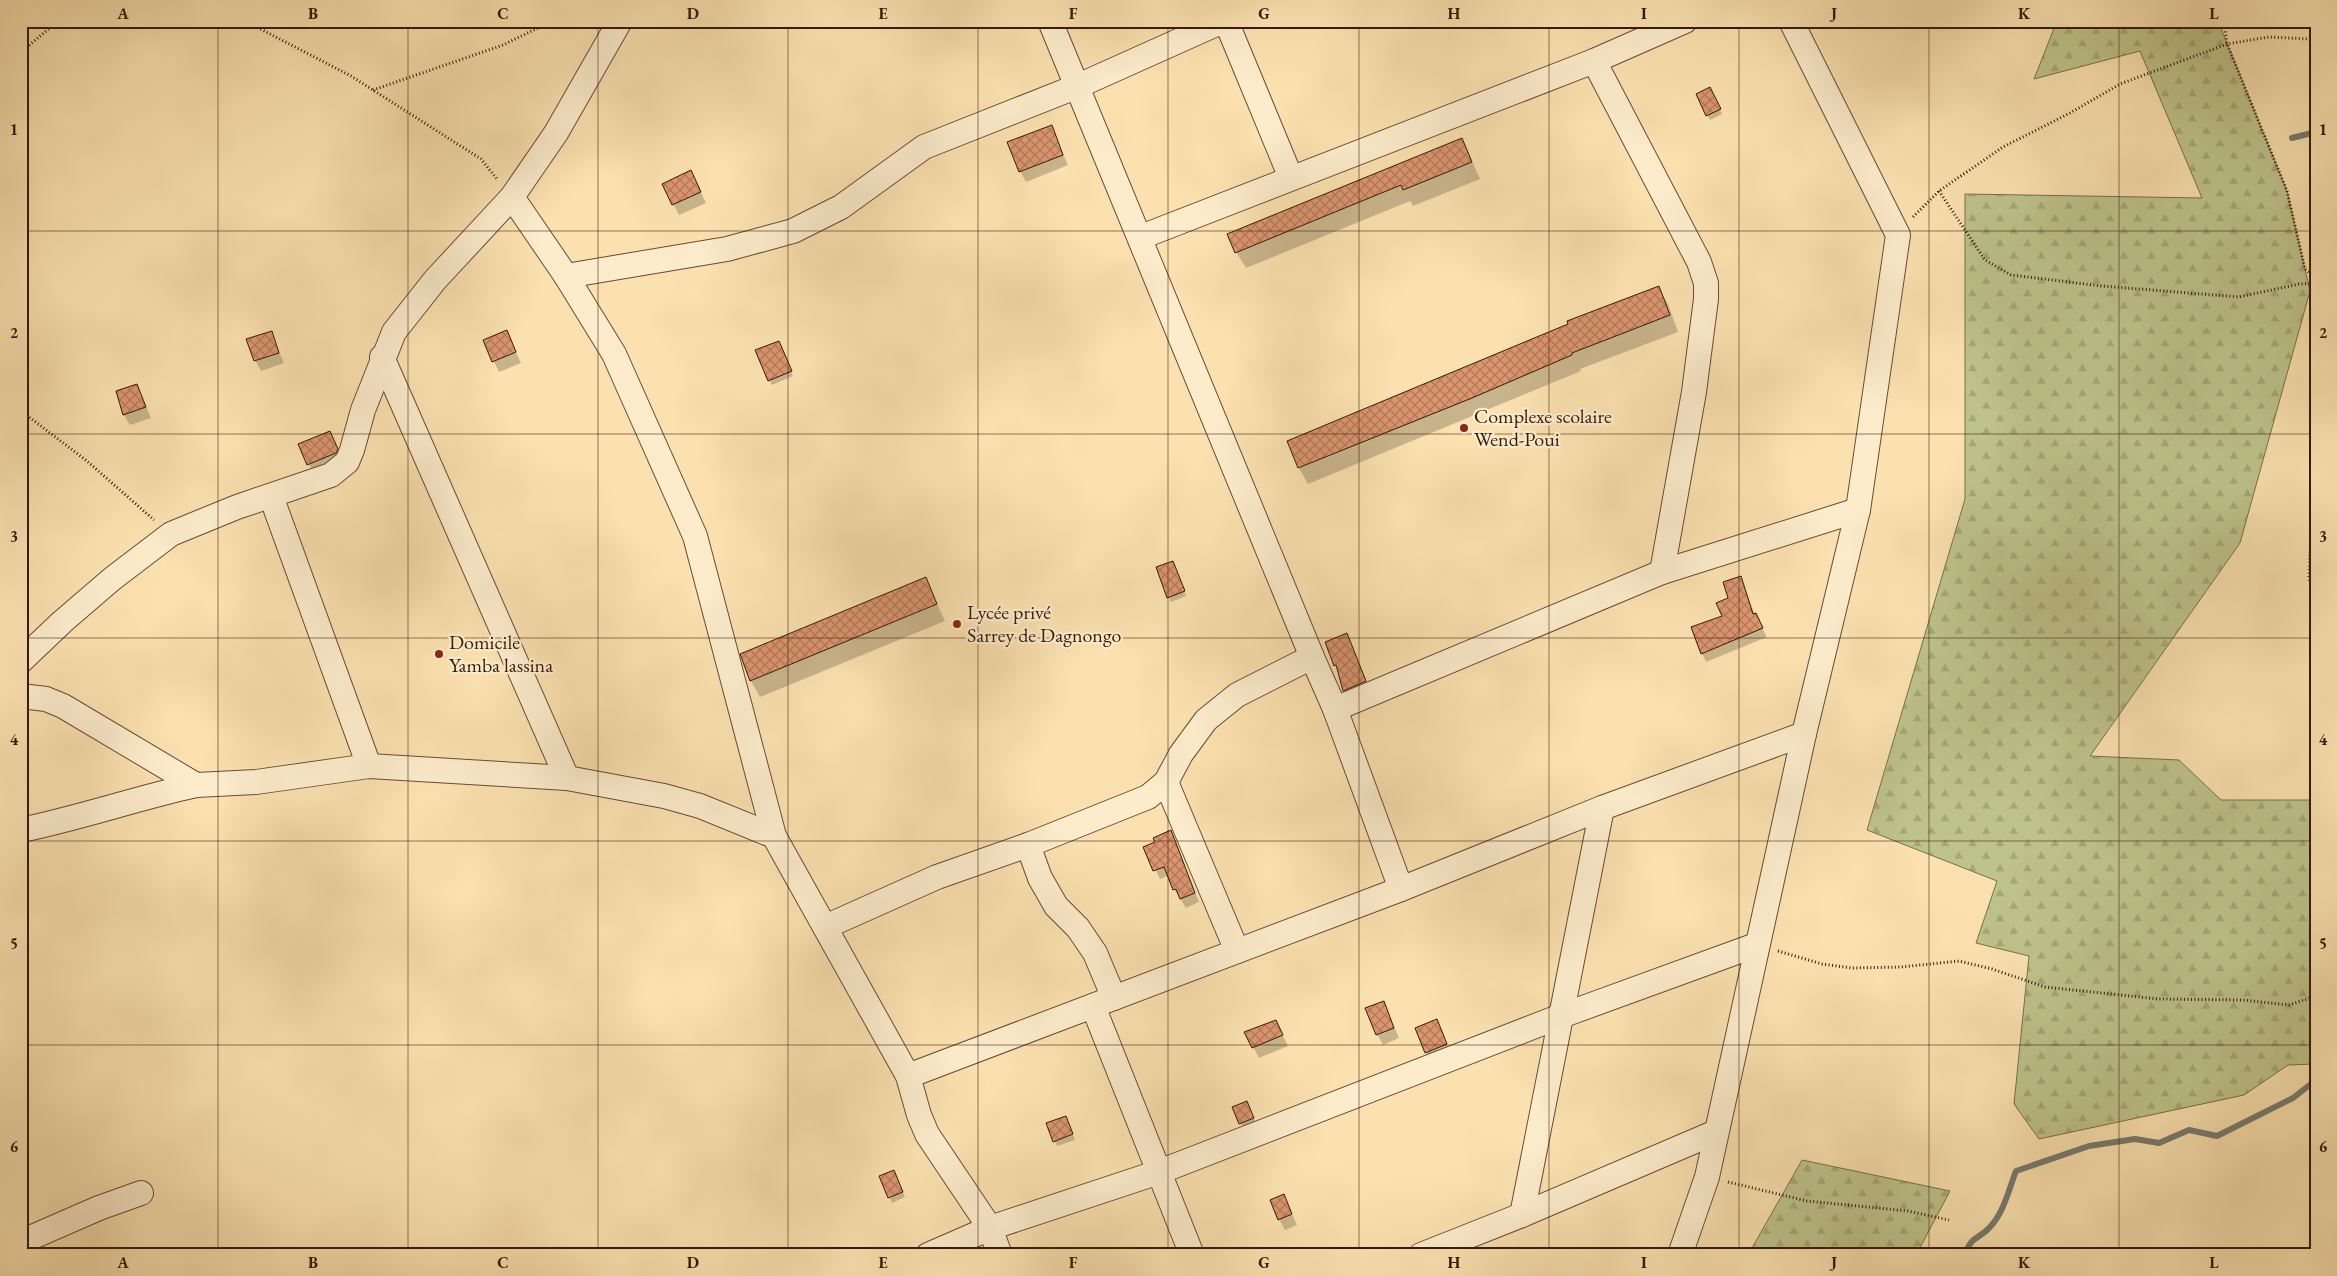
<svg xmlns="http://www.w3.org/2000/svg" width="2337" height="1276" font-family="'EB Garamond',serif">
<defs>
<pattern id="forest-firs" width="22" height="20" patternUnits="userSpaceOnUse" patternTransform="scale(1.25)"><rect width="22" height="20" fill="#bec38b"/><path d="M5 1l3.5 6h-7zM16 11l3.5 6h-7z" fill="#a4a777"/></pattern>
<pattern id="building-cross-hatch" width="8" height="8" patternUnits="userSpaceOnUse" patternTransform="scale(1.25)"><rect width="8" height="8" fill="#db956f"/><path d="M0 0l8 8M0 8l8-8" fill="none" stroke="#b27959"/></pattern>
</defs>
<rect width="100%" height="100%" fill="#fbe1b0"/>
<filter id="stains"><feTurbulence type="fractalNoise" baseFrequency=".004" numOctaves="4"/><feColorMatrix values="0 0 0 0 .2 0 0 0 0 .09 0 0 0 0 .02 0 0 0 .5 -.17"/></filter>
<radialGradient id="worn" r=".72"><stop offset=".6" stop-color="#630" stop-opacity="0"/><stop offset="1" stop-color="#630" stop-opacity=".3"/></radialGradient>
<g fill="url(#forest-firs)" stroke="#7a6e4a">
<path d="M2057 21H2218L2287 191 2310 291 2240 543 2090 756 2179 760 2221 800H2316V1064L2288 1065 2244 1095 2039 1139 2014 1104 2029 956 1976 943 1997 881 1867 830 1965 499V194L2202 198 2140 51 2034 79Z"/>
<path d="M1802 1160 1950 1191 1916 1255H1748Z"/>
</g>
<g fill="#0003">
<path d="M1712 94 1722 114 1710 120 1707 115Z"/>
<path d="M1051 126 1068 165 1026 182 1020 171Z"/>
<path d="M1462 139 1480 179 1413 206 1410 201 1246 268 1236 252Z"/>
<path d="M691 172 706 203 679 215 663 184Z"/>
<path d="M1658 287 1668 304 1678 332 1580 369 1581 371 1308 484 1299 468 1289 442Z"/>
<path d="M506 331 521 363 499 372 484 341Z"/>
<path d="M271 333 284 363 261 371 255 360Z"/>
<path d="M781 347 793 376 772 385 757 350Z"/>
<path d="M137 386 151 418 130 425 124 415 117 392Z"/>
<path d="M329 432 343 460 314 475 300 445Z"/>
<path d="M1175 567 1186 596 1171 602 1169 597Z"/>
<path d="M1740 577 1755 615 1767 637 1706 662 1702 653 1723 616Z"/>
<path d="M925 578 945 621 760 697 751 681 742 654Z"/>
<path d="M1347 635 1371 692 1350 701 1344 690 1339 673 1326 642Z"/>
<path d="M1170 832 1199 902 1186 908 1174 889 1168 876 1160 879 1145 848 1156 843Z"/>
<path d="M1384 1003 1399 1038 1383 1045 1377 1034Z"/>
<path d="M1276 1021 1288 1046 1259 1058 1246 1033Z"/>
<path d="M1436 1021 1452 1055 1432 1063 1426 1052Z"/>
<path d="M1234 1108H1249L1256 1123 1243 1128Z"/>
<path d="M1066 1117 1075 1140 1057 1146 1048 1124Z"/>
<path d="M894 1171 905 1197 892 1203 881 1177Z"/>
<path d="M1284 1196 1297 1225 1285 1230 1279 1219Z"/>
</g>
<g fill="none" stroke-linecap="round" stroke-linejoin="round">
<g stroke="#767b6f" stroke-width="6">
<path d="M2292 138 2316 132"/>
<path d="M1965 1255C1971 1235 1979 1240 1990 1227 2004 1212 2009 1189 2016 1171L2089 1146 2135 1139 2159 1143 2189 1130 2217 1136 2293 1098 2316 1080"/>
</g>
</g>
<g fill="url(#building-cross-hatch)" stroke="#36190a">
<path d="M1710 87 1721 109 1706 116 1696 94Z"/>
<path d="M1052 125 1063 155 1019 172 1007 142Z"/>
<path d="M1462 138 1472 162 1403 190 1401 185 1235 253 1227 234Z"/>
<path d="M691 170 701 192 672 205 662 184Z"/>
<path d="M1659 286 1670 315 1572 353V355L1472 398 1298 468 1287 441 1568 324 1567 321Z"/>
<path d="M507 330 516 352 492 362 483 340Z"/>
<path d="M272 331 279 353 254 361 246 339Z"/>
<path d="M779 341 792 371 768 381 755 350Z"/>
<path d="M137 384 146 407 123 415 116 391Z"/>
<path d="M330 431 338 449 336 453 307 465 298 444Z"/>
<path d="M1173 561 1185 591 1167 598 1156 567Z"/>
<path d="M1741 576 1753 614 1756 613 1763 628 1701 654 1691 627 1722 616 1716 603 1728 598 1723 582Z"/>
<path d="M926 577 937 604 750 681 740 654Z"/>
<path d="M1347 633 1366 681 1343 691 1336 665 1334 666 1325 642Z"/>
<path d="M1171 830 1195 893 1180 899 1176 889 1173 890 1164 867 1153 871 1143 847 1155 842 1153 838Z"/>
<path d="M1384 1001 1394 1028 1376 1035 1365 1008Z"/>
<path d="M1437 1019 1447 1044 1425 1053 1415 1028Z"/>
<path d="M1276 1020 1283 1035 1252 1048 1244 1032Z"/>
<path d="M1247 1101 1254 1118 1239 1124 1232 1107Z"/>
<path d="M1066 1116 1073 1134 1053 1142 1046 1123Z"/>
<path d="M894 1170 903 1192 888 1198 879 1176Z"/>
<path d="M1284 1194 1292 1214 1278 1220 1270 1200Z"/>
</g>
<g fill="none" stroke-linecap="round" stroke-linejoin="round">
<defs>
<g id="minor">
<path d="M1050 21 1312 657 1335 709 1401 889"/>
<path d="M1226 21 1291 178"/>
<path d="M1594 61 1699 262 1706 283V299L1694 392 1662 572"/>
<path d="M512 197 566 276 614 354 695 536 774 836"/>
<path d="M1141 237 1594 61 1685 21"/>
<path d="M566 276 727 249 793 231 841 207 924 147 1078 86 1223 21"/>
<path d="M382 357 567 778"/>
<path d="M271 496 369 766"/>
<path d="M21 661 62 622 112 579 171 534 237 507 331 475 347 462 352 450 363 410 394 332 435 280 512 197 556 133 620 21"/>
<path d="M21 696 46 699 63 706 196 785 256 782 369 766 567 778 664 796 700 806 774 836 908 1076 919 1115 927 1134 990 1228 1000 1255"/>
<path d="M1335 709 1662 572 1858 510"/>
<path d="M1166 782 1237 951"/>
<path d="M21 830C80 818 137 798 196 785"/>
<path d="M1028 845 1040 878 1056 906 1078 928 1095 953 1114 998"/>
<path d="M825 927 937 877 1028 845 1148 797 1166 782 1181 754 1206 720 1237 695 1312 657"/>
<path d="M1093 1006 1192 1255"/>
<path d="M908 1076 1401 889 1602 808 1804 734"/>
<path d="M1522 1215 1602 808"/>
<path d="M21 1242 99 1208 141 1193"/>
<path d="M928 1255 990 1228 1159 1172 1561 1016 1756 945"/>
<path d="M1421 1255 1522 1215 1716 1132"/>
<path d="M1680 1255 1707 1177 1804 734 1858 510 1898 235 1791 21"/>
</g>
</defs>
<use href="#minor" stroke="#674b34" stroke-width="26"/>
<g stroke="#36190a" stroke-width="3" stroke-dasharray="1 2.5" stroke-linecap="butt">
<path d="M245 21 351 76 481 159 497 179"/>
<path d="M2224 21 2227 44 2287 191 2305 269 2316 278"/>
<path d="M21 52 58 21"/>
<path d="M373 90 503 45 552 21"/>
<path d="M1939 191 1985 260 2011 275 2102 286 2239 297 2299 284 2316 283"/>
<path d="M1913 217 1939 191 2003 147 2070 113 2120 84 2227 44 2269 37 2309 39"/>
<path d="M21 411 87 461 154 520"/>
<path d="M2316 500 2312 509 2309 578 2316 602"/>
<path d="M1778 951 1822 964 1852 968 1901 967 1959 961 1992 969 2045 987 2158 999 2243 1000 2289 1005 2316 996"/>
<path d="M1728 1182 1807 1201 1908 1211 1949 1220"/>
</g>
<use href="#minor" stroke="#fceccc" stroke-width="24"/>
</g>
<path fill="none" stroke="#36190a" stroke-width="1" stroke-opacity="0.55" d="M218 21V1255M408 21V1255M598 21V1255M788 21V1255M978 21V1255M1168 21V1255M1359 21V1255M1549 21V1255M1739 21V1255M1929 21V1255M2119 21V1255M21 231H2316M21 434H2316M21 638H2316M21 841H2316M21 1045H2316"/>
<g fill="#8f2418" stroke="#fceccc" stroke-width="2">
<circle cx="1464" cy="428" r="5"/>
<circle cx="957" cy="624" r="5"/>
<circle cx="439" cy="654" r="5"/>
</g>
<g text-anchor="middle" stroke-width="4.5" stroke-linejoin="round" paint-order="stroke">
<g font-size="20" fill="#36190a" stroke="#fceccc" text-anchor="start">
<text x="1474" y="423">Complexe scolaire<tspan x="1474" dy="23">Wend-Poui</tspan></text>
<text x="967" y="619">Lycée privé<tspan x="967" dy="23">Sarrey de Dagnongo</tspan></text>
<text x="449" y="649">Domicile<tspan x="449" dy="23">Yamba lassina</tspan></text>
</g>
</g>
<rect width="2337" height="1276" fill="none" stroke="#fbe1b0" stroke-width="55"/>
<rect x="28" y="28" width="2282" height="1220" fill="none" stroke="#36190a" stroke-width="2"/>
<g font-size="16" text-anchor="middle" font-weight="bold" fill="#36190a">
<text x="123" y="19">A</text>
<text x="313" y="19">B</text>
<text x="503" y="19">C</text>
<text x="693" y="19">D</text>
<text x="883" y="19">E</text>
<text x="1073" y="19">F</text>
<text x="1264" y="19">G</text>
<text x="1454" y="19">H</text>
<text x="1644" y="19">I</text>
<text x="1834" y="19">J</text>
<text x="2024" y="19">K</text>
<text x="2214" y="19">L</text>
<text x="14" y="135">1</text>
<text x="2323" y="135">1</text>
<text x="14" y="338">2</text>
<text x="2323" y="338">2</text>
<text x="14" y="542">3</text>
<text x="2323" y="542">3</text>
<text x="14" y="745">4</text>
<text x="2323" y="745">4</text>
<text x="14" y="949">5</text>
<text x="2323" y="949">5</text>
<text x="14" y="1152">6</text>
<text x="2323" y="1152">6</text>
<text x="123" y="1268">A</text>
<text x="313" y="1268">B</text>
<text x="503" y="1268">C</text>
<text x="693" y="1268">D</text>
<text x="883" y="1268">E</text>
<text x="1073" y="1268">F</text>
<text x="1264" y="1268">G</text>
<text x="1454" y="1268">H</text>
<text x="1644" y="1268">I</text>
<text x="1834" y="1268">J</text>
<text x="2024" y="1268">K</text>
<text x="2214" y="1268">L</text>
</g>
<rect width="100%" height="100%" filter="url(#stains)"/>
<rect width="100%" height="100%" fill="url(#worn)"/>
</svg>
